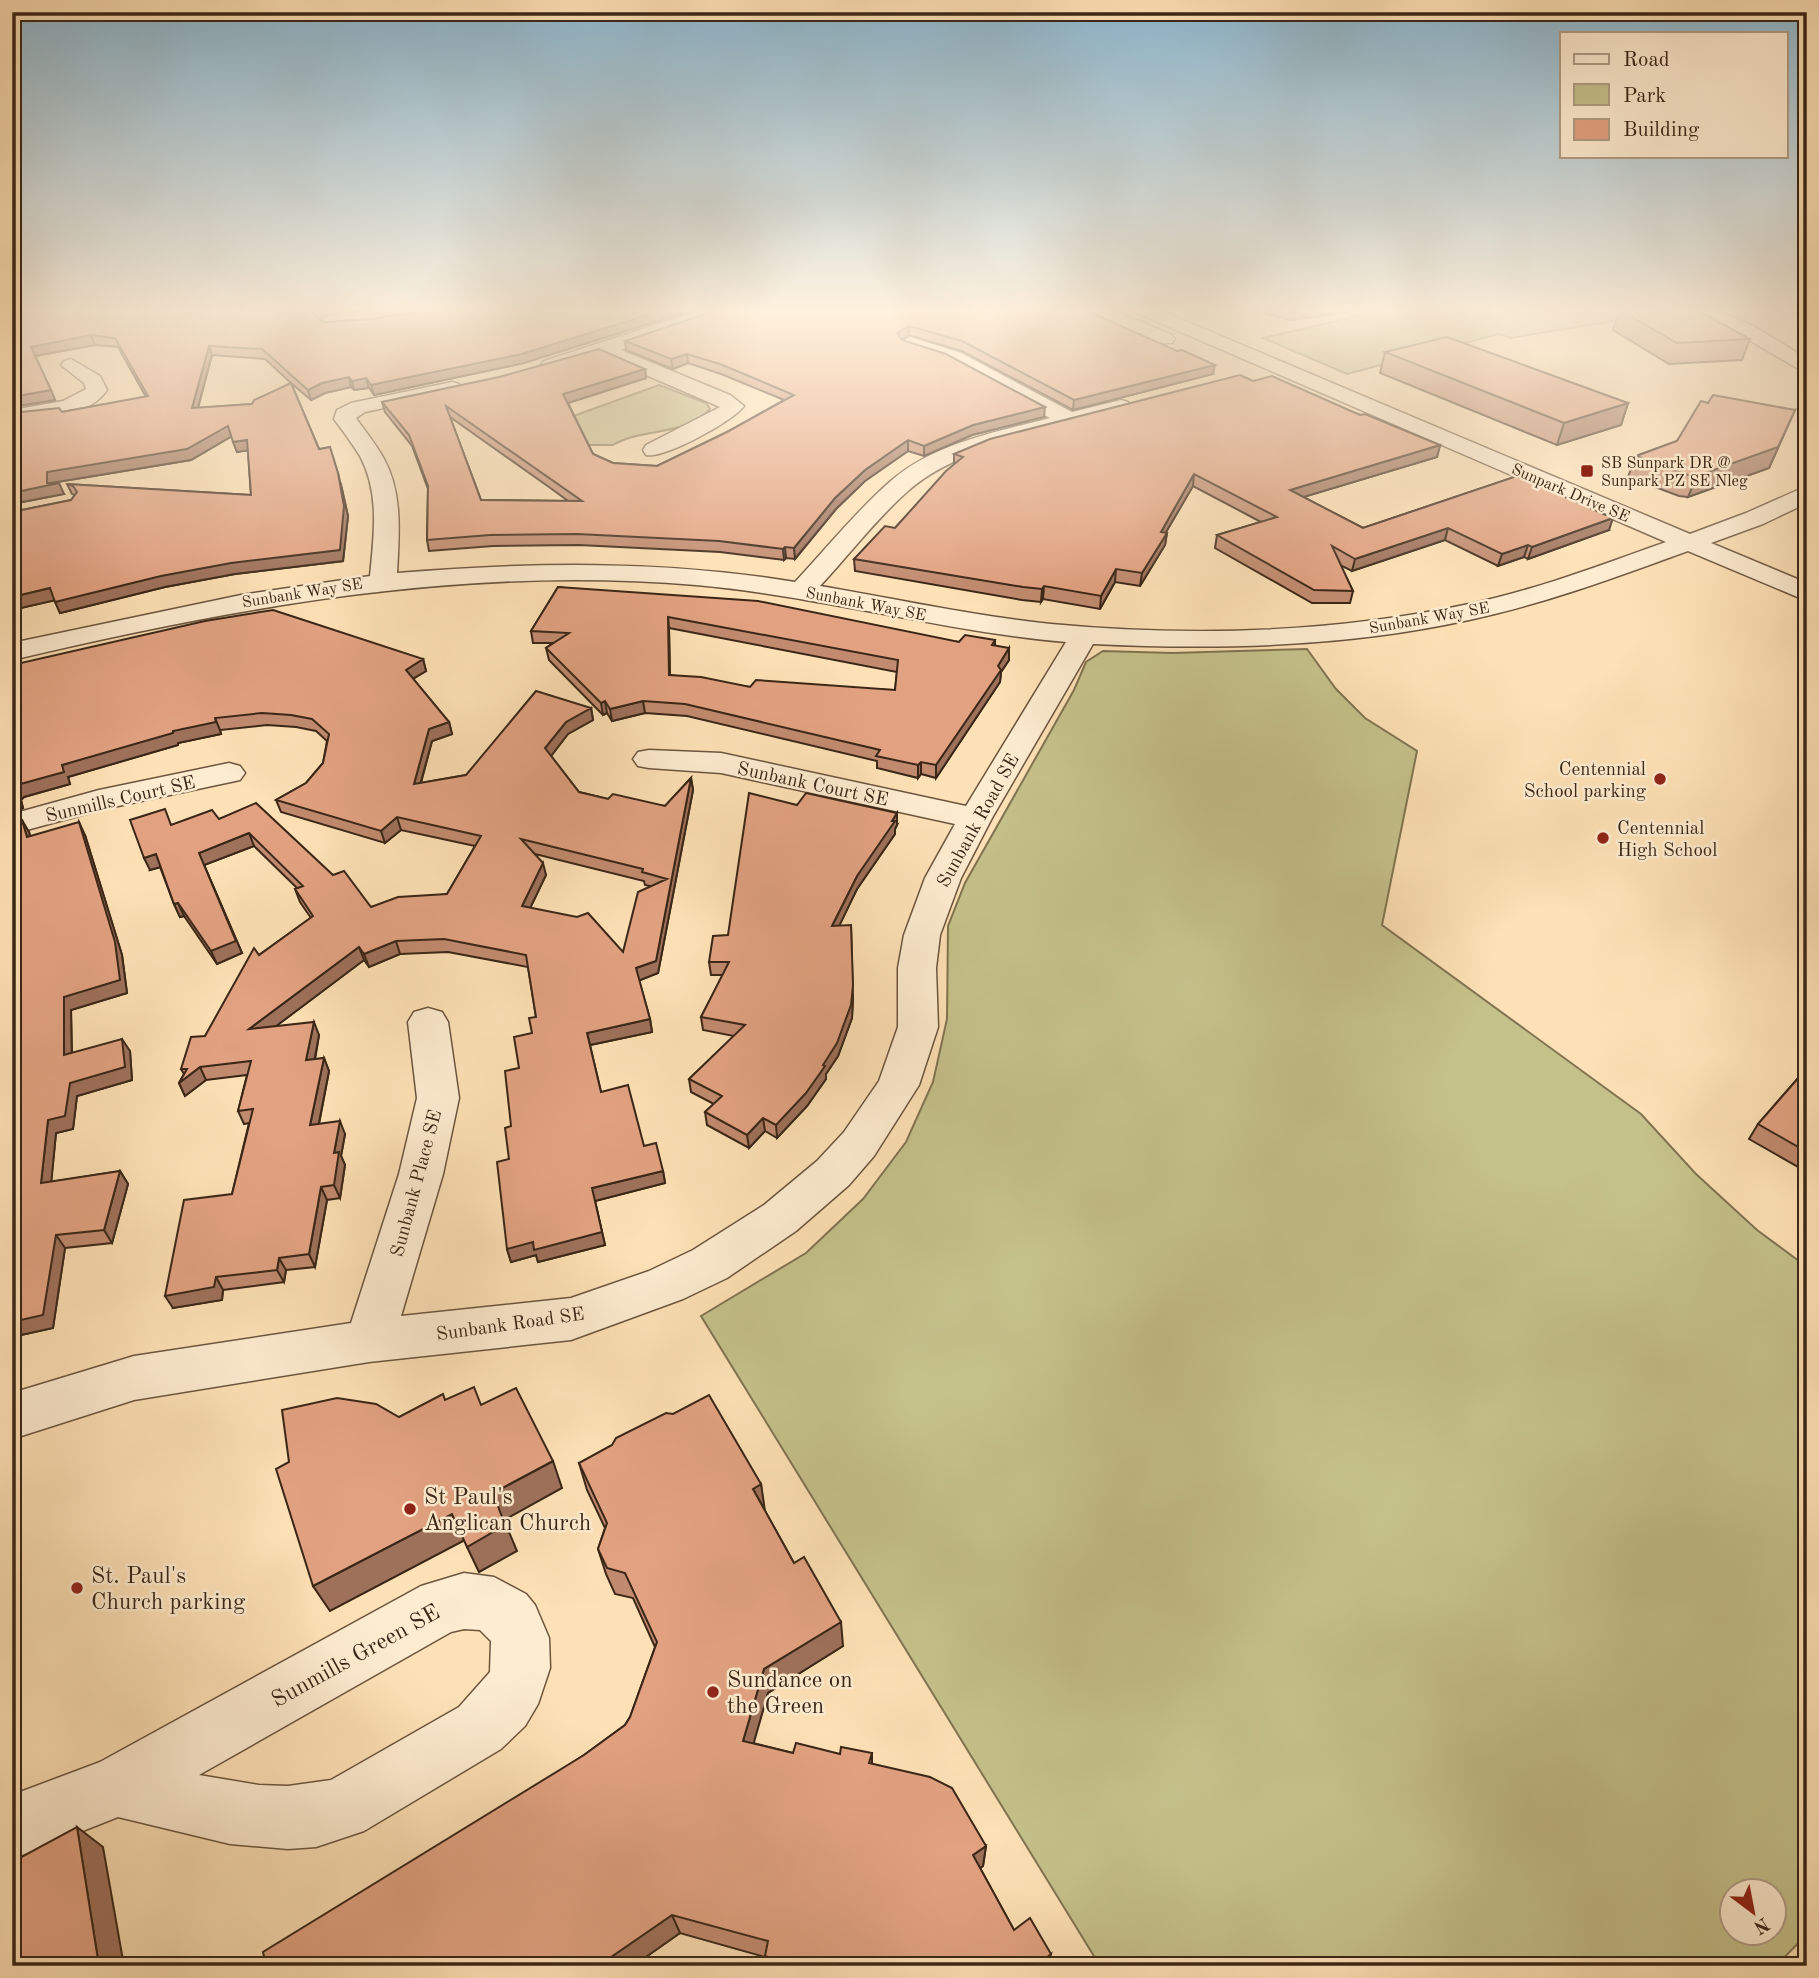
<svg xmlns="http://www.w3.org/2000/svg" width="1819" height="1978" font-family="'Old Standard TT',serif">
<rect width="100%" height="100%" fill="#fee1b6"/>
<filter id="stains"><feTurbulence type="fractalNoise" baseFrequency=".00286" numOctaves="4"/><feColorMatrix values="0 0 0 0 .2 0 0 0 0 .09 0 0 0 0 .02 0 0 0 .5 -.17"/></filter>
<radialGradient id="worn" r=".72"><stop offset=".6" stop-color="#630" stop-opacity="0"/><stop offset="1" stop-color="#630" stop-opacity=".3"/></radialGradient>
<g fill="#c5c18b" stroke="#807450" stroke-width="2" fill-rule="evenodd">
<path d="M1388 309H1667L1674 311 1511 338 1499 334 1347 374 1263 338Z"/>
<path d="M659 385 706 403 710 409C686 437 642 427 613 445H511L510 439Z"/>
<path d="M1307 649 1336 689 1365 718 1417 751 1382 925 1641 1114 1696 1174 1757 1230 1807 1267V1934L1776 1966H1100L701 1316 806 1253 863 1199 906 1142 933 1082 947 1019 948 926 965 883 1074 690 1086 662 1103 651 1173 653ZM1731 1890H1773V1932H1731Z"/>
</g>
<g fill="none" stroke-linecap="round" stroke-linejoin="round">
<defs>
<g id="minor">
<path d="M704 309H729L726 313 621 350 730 395 744 406C732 422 664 459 646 455L643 450 646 445 720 407 602 356 551 371 544 369 541 365 544 361Z"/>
<path d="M1088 309H1111L1172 335 1175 339 1172 343H1158L1091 313Z"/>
<path d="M1134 309H1157L1690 534 1746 513 1807 486V503L1763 524 1711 543 1807 583V601L1688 551C1616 577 1544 604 1469 620 1346 647 1219 650 1093 644L992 818 961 878 940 935 936 968 938 1027 919 1085 874 1156 849 1185 796 1231 727 1278 683 1299 571 1340 369 1362 134 1400 12 1439V1393L134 1356 351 1323 399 1174 417 1098 408 1022 414 1012 428 1008 442 1012 448 1022 459 1098 443 1174 401 1316 571 1298 649 1271 693 1250 764 1205 817 1161 844 1132 879 1081 898 1027V968L904 935 925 878 955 824 721 773 649 768 638 766 633 759 638 752 649 750 721 753 966 806 1066 642C941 631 820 596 696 585 464 565 237 607 12 660V643L241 595 370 576C374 536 380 493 360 456 352 443 343 431 334 419L337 410 351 403 452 382 459 384 462 388 459 392 365 412 356 418C365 431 376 444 384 459 403 494 399 534 397 573 530 562 663 560 795 582 825 550 859 508 892 480 935 443 997 432 1050 418L947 361 903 347 900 343 910 337 961 353 1072 412 1121 400 1128 402 1132 406 1128 410C1062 428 959 445 908 491 876 519 849 555 820 586 897 599 973 616 1051 624 1189 637 1333 633 1469 604 1536 590 1601 565 1666 542L1137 313Z"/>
<path d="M1687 309C1730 305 1771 337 1807 359V374L1742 336 1690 313Z"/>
<path d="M71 359 100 376 107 390C88 418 43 418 12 422V410L63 401 86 389 84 383 61 365 64 361Z"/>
<path d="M229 763 240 766 245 773 240 780 104 809 12 834V814L99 790Z"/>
<path d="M464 1573 494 1577 526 1594 535 1605 549 1638 550 1668 538 1704 525 1726 501 1749 364 1831 316 1847 288 1849 230 1844 118 1817 12 1859V1795L100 1762 421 1586ZM464 1629 480 1630 491 1641 490 1672 459 1707 331 1780 288 1786 259 1785 199 1775 451 1632Z"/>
</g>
</defs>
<use href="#minor" stroke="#6b553e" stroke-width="3"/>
<use href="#minor" fill="#feecd0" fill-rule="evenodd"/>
</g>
<g fill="#c28b70" stroke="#3a2616" stroke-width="2" fill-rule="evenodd">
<path d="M12 309 329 314 321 319 324 322 524 363 374 395 369 388 354 390 351 387 325 393 311 400 291 383 319 449 341 484 348 516 343 561 235 574 165 587 60 613 55 600 12 610V512L71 500 75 495 72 494 67 484 251 495 248 450 237 452 232 436 191 460 51 483 64 494 12 504 62 412 146 397 118 347 95 345 35 356 55 400 12 407ZM212 355 265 359 291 383 252 404 198 408Z"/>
<path d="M1083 309 1213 374 1073 410 962 351 909 335 902 340 1044 417 972 435 924 456 908 451 865 481 836 509 795 559 786 558 784 560 720 552 579 545 493 546 429 551 427 540 428 489 412 446 385 412 382 402 645 369 646 378 568 403 593 454 613 463 657 466 727 432 784 400 721 374 688 363 673 369 626 350 625 341ZM450 417 549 487 568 501 481 500Z"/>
<path d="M1252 309H1336L1334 314 1289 320Z"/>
<path d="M1781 309H1807V323L1800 319 1802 315Z"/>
<path d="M1620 310 1750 339 1742 360 1669 364 1613 330Z"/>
<path d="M1385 352 1628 403 1621 425 1557 445 1380 373Z"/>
<path d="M1253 381 1360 415 1440 445 1437 457 1303 497 1363 528 1517 476 1609 530 1528 559 1524 557 1498 566 1445 540 1352 571 1340 565 1353 591 1350 603H1312L1215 548 1217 535 1261 522 1193 486 1166 532 1167 533 1165 545 1140 586 1115 582 1100 609 1043 599 1041 602 1022 600 855 571 854 559 895 528 954 465V454Z"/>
<path d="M1708 403 1795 410 1769 468 1688 497 1679 496 1628 477 1636 456 1677 441Z"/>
<path d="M558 587 959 642 995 640V645L1009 660 1001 672 1000 682 936 778 921 774 918 778 877 768V761L687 716 645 713 612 721 607 713 603 715 549 660 546 648 553 643H533L531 631ZM669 628 897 672 895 690 750 687 670 675Z"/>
<path d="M423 659 426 671 413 679 449 722 452 734 432 741 421 783 466 775 591 708 593 720 568 734 551 756 579 792 608 799 665 806 691 778 693 790 658 973 639 980 650 1019 652 1032 590 1045 601 1092 663 1171 665 1183 595 1201 605 1245 538 1262 536 1255 511 1262 507 1249 511 1126 519 1068 532 1033 536 1017 528 967 448 952 400 954 369 967 364 960 276 1026 319 1035 315 1060 324 1058 329 1071 319 1124 345 1134 341 1156 345 1165 340 1198 327 1200 315 1267 286 1270 284 1282 223 1290 222 1300 173 1308 232 1194 249 1123 244 1124 238 1111 247 1075 206 1080 185 1096 179 1083 184 1074 181 1069 205 1036 259 955 311 918 300 902 295 889 297 888 254 846 204 865 242 953 217 964 184 916 180 917 174 904 160 867 150 870 172 825 219 819 333 875 371 907 447 894 475 846 401 830 385 843 281 812 276 800 306 783 323 763 327 741 316 731 296 727 267 725 220 730 221 734 178 743V745L68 777 70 784 24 797 21 800 23 808 12 812V665ZM535 854 644 881 645 885 650 886 623 952 530 908 546 875Z"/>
<path d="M12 822 29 832 30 836 85 835 122 955 127 993 71 1010 72 1053 130 1051 132 1080 77 1096 73 1129 56 1133 51 1182 120 1171 128 1184 112 1243 65 1248 53 1328 12 1337Z"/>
<path d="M897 825 895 829V834L857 889 839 925 853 998 852 1018 838 1056 826 1074V1079L807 1106 777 1138 765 1131 749 1148 707 1125 705 1112 714 1104 691 1092 689 1079 734 1036 703 1030 701 1017 723 975H711L709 962 728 935Z"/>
<path d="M1807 1068V1172L1749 1139 1758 1124Z"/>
<path d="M579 1463 761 1484 764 1509 794 1563 843 1646 768 1693 753 1743 793 1753 840 1754 872 1753V1764L986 1846 983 1866 980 1868 1014 1930 1048 1966H767L765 1957 680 1933 633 1966H266L584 1755 625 1725 630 1717 655 1647 633 1598 615 1594 606 1574 598 1549 605 1528 587 1490Z"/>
</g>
<g fill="#9e715b" stroke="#3a2616" stroke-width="2">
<path d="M321 309H388L329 314 319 321 315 316 316 312Z"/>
<path d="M667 309H696L524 363 374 395 371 385Z"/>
<path d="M1291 309H1336L1334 314 1289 320Z"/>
<path d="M909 326V335L897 342V333Z"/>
<path d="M91 335 95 345 34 356 31 347Z"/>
<path d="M209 346 212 355 195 418 192 408Z"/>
<path d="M687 354 688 363 673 369 671 359Z"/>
<path d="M1215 365 1213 374 1073 410 1074 400Z"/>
<path d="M645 369 646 378 565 404 563 394Z"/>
<path d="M349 377 351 387 325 393 311 400 308 390 322 383Z"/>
<path d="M366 378 369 388 354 390 352 381Z"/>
<path d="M51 390 55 400 12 407V397Z"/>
<path d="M1628 403 1621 425 1557 445 1564 423Z"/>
<path d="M1045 407 1044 417 972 435 924 456V446L973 425Z"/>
<path d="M1795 410 1769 468 1688 497 1697 476Z"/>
<path d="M228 426 232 436 191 460 51 483H59L64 494 12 504V493L47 483V472Z"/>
<path d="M247 440 251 450 237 452 233 442Z"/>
<path d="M908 440V451L865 481 836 509 795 559 794 548 835 498 865 470Z"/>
<path d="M1440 445 1437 457 1287 502 1290 490Z"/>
<path d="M338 473 348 516 343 561 235 574 165 587 60 613 55 602Z"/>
<path d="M1194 474 1193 486 1159 544 1161 532Z"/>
<path d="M1613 518 1609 530 1528 559 1532 547Z"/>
<path d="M1448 528 1445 540 1352 571 1355 559Z"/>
<path d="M1167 533 1165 545 1140 586 1142 573Z"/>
<path d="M1528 545 1524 557 1498 566 1502 554Z"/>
<path d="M785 547 786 558 784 560 783 549Z"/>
<path d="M1116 569 1115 582 1100 609 1101 596Z"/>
<path d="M1044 586 1043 599 1041 602 1042 589Z"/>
<path d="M50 588 56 600 12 610V597Z"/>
<path d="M668 617 669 628 670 687 669 675Z"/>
<path d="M1009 648V660L1001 672 1000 682 936 778V765Z"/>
<path d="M423 659 426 671 409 681 406 670Z"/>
<path d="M605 701 607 713 603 715 601 703Z"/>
<path d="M643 701 645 713 612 721 610 709Z"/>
<path d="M591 708 593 720 568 734 548 760 545 748 566 722Z"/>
<path d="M215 718 220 730 221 734 178 743V745L68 777 70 784 24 797 21 800 23 808 12 812V797L14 787 17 785 62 765Z"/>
<path d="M449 722 452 734 432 741 417 796 414 784 429 729Z"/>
<path d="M921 762V774L918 778V765Z"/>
<path d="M691 778 693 790 658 973 638 981 636 968 656 961Z"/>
<path d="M897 813V825L895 829V834L857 889 833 939 832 926 857 876Z"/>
<path d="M397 817 401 830 385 843 381 831Z"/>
<path d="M22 820 29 832 34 850 27 837Z"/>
<path d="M79 822 85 835 122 955 127 993 71 1010 72 1068 64 1055V997Z"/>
<path d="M249 833 254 846 204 865 242 953 217 964 211 951 199 853Z"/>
<path d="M156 854 161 867 150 870 144 858Z"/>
<path d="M543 863 546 875 525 919 522 906Z"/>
<path d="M178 903 184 916 180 917 174 904Z"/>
<path d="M851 925 853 998 852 1018 838 1056 826 1074V1079L807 1106 777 1138 776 1125Z"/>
<path d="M396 941 400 954 369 967 364 954Z"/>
<path d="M359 947 364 960 255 1042 249 1029Z"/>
<path d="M650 1019 652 1032 590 1045 587 1033Z"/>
<path d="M314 1022 319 1035 312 1073 306 1060Z"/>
<path d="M122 1039 130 1051 132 1080 77 1096 73 1129 56 1133 50 1196 41 1183 48 1120 70 1083Z"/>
<path d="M324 1058 329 1071 316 1138 310 1125Z"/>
<path d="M200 1067 206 1080 185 1096 179 1083Z"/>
<path d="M763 1118 765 1131 749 1148 747 1135Z"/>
<path d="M340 1121 345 1134 341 1156 345 1165 340 1198 334 1185V1153Z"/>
<path d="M120 1171 128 1184 112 1243 104 1230Z"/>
<path d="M663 1171 665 1183 595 1201 605 1245 538 1262 536 1255 511 1262 507 1249 592 1188Z"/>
<path d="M321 1187 327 1200 315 1267 309 1254Z"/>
<path d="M56 1235 65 1248 53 1328 12 1337V1322Z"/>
<path d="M279 1258 286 1270 284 1282 277 1270Z"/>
<path d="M216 1277 223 1290 222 1300 173 1308 165 1296Z"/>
<path d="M553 1461 562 1488 504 1520 517 1551 479 1572 467 1547 493 1493Z"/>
<path d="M761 1484 765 1511 753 1489Z"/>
<path d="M452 1514 465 1540 330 1611 313 1586Z"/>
<path d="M841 1622 843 1646 768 1693 748 1763 743 1741 764 1669Z"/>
<path d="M77 1827 103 1847 124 1966H99Z"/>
<path d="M986 1846 983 1866 971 1875 973 1855Z"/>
<path d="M672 1915 680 1933 633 1966H598Z"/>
<path d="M1051 1954 1048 1966H1037Z"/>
</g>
<g fill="#e2a282" stroke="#3a2616" stroke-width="2" fill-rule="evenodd">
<path d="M12 309H321L316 312 315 316 324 322 372 319 434 309H667L522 354 371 385 366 378 352 381 349 377 322 383 308 390 262 349 209 346 192 408 252 404 254 400 291 383 319 449 330 447 338 473 344 506 340 550 231 563 161 576 55 602 50 588 12 597V512L71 500 77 492 73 486 67 484 251 495 247 440 233 442 228 426 187 449 47 472V483H59L12 493V413L59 408 62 412 148 396 115 338 91 335 31 347 51 390 12 397Z"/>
<path d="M720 309H1083L1177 351 1182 350 1215 365 1074 400 962 341 909 326 897 333 902 340 946 354 1045 407 973 425 924 446 908 440 865 470 835 498 794 548 785 547 783 549 719 541 577 534 490 535 427 540 428 486 409 435 382 402 499 377 599 349 645 369 563 394 593 454 613 463 657 466 727 432 794 395 720 364 687 354 671 359 625 341ZM446 406 582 501 481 500Z"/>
<path d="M1639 309H1695L1750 339 1677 343 1620 310Z"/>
<path d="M1447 337 1628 403 1564 423 1385 352Z"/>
<path d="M1240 375 1253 381 1272 376 1360 415 1365 414 1440 445 1290 490 1363 528 1517 476 1613 518 1532 547 1528 545 1502 554 1448 528 1355 559 1332 546 1353 591 1314 590 1217 535 1277 517 1194 474 1161 532 1167 533 1142 573 1116 569 1101 596 1044 586 1042 589 1023 587 854 559 885 526 895 528 946 471 963 457 954 454 990 439Z"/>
<path d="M1713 395 1795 410 1778 447 1697 476 1688 475 1636 456 1677 441 1701 401 1708 403Z"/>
<path d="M558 587 758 601 959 642 965 635 995 640 992 645 1009 648 998 666 1001 670 936 765 921 762 918 765 876 756 880 750 685 704 643 701 610 709 605 701 601 703 546 648 569 633 531 631ZM668 617 898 660 895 690 756 680 750 687 701 677 669 675Z"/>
<path d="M273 610 423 659 406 670 449 722 429 729 414 784 466 775 536 691 591 708 566 722 545 748 579 792 608 799 613 794 665 806 691 778 656 961 636 968 650 1019 587 1033 601 1092 628 1085 644 1146 656 1143 663 1171 592 1188 602 1232 534 1250 533 1242 507 1249 497 1162 509 1159 505 1128 511 1126 505 1071 519 1068 514 1037 532 1033 529 1018 536 1017 526 955 444 939 396 941 364 954 359 947 249 1029 314 1022 306 1060 324 1058 310 1125 340 1121 334 1153 339 1152 334 1185 321 1187 309 1254 279 1258 277 1270 216 1277 214 1287 165 1296 184 1200 232 1194 253 1109 238 1111 251 1061 200 1067 179 1083 187 1069H181L191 1037 205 1036 254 948 259 955 313 916 295 889 303 886 249 833 199 853 236 941 211 951 178 903 174 904 156 854 144 858 130 820 165 809 171 825 212 810 219 819 256 803 333 875 344 871 371 907 398 897 447 894 481 836 397 817 381 831 276 800 306 783 323 763 329 734 312 719 291 715 262 713 215 718 216 722 173 731V733L62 765 64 772 17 785 14 787 16 796 12 797V665L205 621ZM521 839 643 869 642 872 667 879 638 892 623 952 588 913 577 917 522 906 543 863Z"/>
<path d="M749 793 797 805 806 793 897 813 892 821H895L857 876 832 926 851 925 853 985 851 1005 837 1043 823 1065 825 1066 806 1093 776 1125 763 1118 747 1135 705 1112 722 1096 689 1079 745 1025 701 1017 729 962H709L713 936 728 935Z"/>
<path d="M22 820 27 837 79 822 115 942 120 980 64 997V1055L122 1039 125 1067 70 1083 65 1116 48 1120 41 1183 120 1171 104 1230 56 1235 43 1315 12 1322V822Z"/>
<path d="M1807 1068V1152L1758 1124Z"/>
<path d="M474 1387 481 1405 516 1388 553 1461 493 1493 505 1525 467 1547 452 1514 313 1586 276 1469 289 1462 282 1410 337 1398 376 1404 399 1417 443 1394 445 1400Z"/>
<path d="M709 1395 761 1484 753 1489 794 1563 804 1557 841 1622 764 1669 743 1741 793 1753 796 1743 840 1754 841 1747 872 1753 869 1763 930 1777 952 1788 986 1846 973 1855 1014 1930 1030 1918 1051 1954 1037 1966H794L765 1956 768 1941 672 1915 598 1966H588L587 1962 581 1966H266L263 1952 584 1755 625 1725 630 1717 657 1642 625 1573 607 1568 598 1549 607 1523 579 1463 612 1445 616 1438 666 1413 673 1414Z"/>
<path d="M77 1827 99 1966H12V1862Z"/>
</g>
<linearGradient id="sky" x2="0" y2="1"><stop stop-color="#8bb8d2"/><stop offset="0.53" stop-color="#fff2de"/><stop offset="1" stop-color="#fff2de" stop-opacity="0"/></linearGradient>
<rect width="1819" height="585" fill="url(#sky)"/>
<g fill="#8f2418" stroke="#feecd0" stroke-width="2.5">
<rect x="1580" y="464" width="14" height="14" rx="3.5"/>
<circle cx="1660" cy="779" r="7"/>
<circle cx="1603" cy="838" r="7"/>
<circle cx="410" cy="1509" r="7"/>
<circle cx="77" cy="1588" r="7"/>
<circle cx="713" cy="1692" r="7"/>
</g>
<g text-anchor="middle" stroke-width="5" stroke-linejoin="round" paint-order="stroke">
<g font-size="16" fill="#3a2616" stroke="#feecd0" text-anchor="start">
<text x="1601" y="468">SB Sunpark DR @<tspan x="1601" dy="18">Sunpark PZ SE Nleg</tspan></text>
</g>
<g font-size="16" fill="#3a2616" stroke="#feecd0">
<text transform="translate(1571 492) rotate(23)" y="6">Sunpark Drive SE</text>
<text transform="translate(302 592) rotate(-9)" y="6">Sunbank Way SE</text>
<text transform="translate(866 603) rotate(11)" y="6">Sunbank Way SE</text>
<text transform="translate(1429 617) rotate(-10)" y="6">Sunbank Way SE</text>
</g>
<g font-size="19" fill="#3a2616" stroke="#feecd0" text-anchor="end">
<text x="1646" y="775">Centennial<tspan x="1646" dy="22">School parking</tspan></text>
<text x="1617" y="834" text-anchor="start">Centennial<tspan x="1617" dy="22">High School</tspan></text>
</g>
<g font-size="19" fill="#3a2616" stroke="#feecd0">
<text transform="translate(813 783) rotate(12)" y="7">Sunbank Court SE</text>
<text transform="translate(120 798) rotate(-13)" y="7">Sunmills Court SE</text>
<text transform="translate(977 820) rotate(-61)" y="7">Sunbank Road SE</text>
<text transform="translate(415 1183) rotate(-75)" y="7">Sunbank Place SE</text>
<text transform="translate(510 1323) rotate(-8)" y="7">Sunbank Road SE</text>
</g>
<g font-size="23" fill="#3a2616" stroke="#feecd0" text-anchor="start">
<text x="424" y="1504">St Paul's<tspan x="424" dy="26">Anglican Church</tspan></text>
<text x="91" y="1583">St. Paul's<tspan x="91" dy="26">Church parking</tspan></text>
<text x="727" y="1687">Sundance on<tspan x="727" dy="26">the Green</tspan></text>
</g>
<g font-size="23" fill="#3a2616" stroke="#feecd0">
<text transform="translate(355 1655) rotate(-29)" y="8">Sunmills Green SE</text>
</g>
</g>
<rect width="1819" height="1978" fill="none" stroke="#fee1b6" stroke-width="42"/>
<rect x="14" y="14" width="1791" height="1950" fill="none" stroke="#3a2616" stroke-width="3.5"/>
<rect x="21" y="21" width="1777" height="1936" fill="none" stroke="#3a2616" stroke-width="2"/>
<rect x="1560" y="32" width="228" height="126" fill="#feecd0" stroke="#b09d86" stroke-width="2"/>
<rect x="1574" y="54" width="35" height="10" fill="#feecd0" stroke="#b09d86" stroke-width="2"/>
<text x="1623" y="66" font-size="21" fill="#3a2616">Road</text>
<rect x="1574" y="84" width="35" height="21" fill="#c5c18b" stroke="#b09d86" stroke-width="2"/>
<text x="1623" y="102" font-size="21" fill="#3a2616">Park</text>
<rect x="1574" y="119" width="35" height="21" fill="#e2a282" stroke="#b09d86" stroke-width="2"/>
<text x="1623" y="136" font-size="21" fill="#3a2616">Building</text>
<g transform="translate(1753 1912) rotate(148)"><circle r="33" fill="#feecd0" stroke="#b09d86" stroke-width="2"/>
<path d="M0-5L12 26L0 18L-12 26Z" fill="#8f2418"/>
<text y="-10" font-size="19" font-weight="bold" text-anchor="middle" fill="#3a2616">N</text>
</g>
<rect width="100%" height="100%" filter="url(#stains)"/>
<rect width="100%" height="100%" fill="url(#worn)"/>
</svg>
